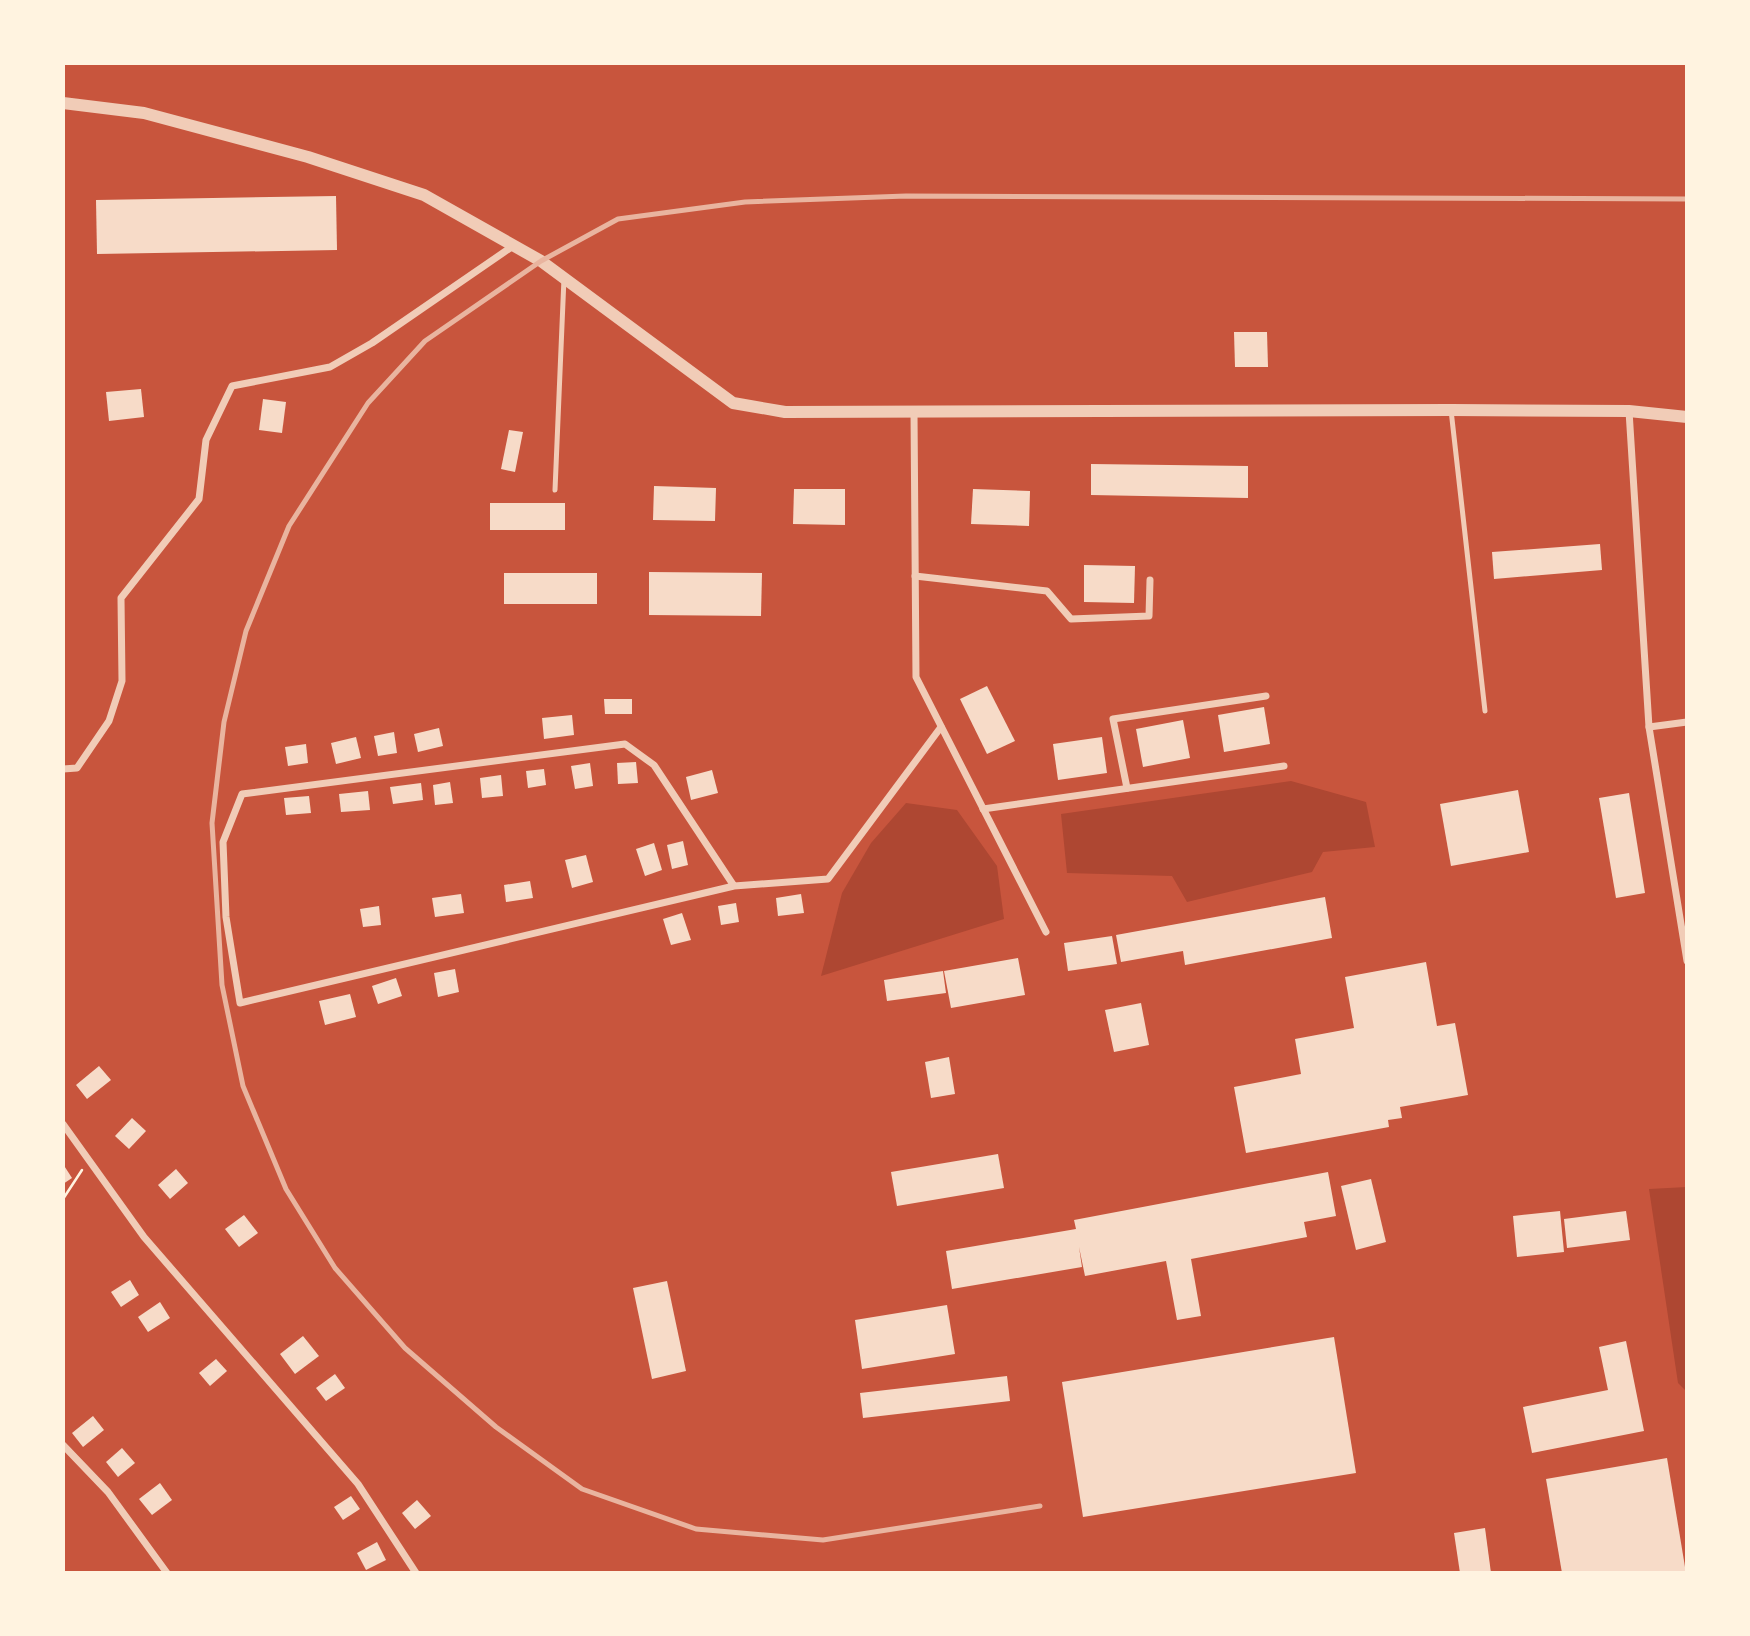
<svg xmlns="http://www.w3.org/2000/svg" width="1750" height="1636" font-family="'Fira Sans Condensed',sans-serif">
<rect width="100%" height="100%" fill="#c8553d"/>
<g fill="#ae4732">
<path d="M1291 781 1366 802 1375 847 1323 852 1312 872 1187 902 1172 876 1067 873 1061 814Z"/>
<path d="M906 803 957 810 997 866 1004 919 821 976 842 893 871 843Z"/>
<path d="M1687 1187V1392L1678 1383 1649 1189Z"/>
</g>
<g fill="#f7dbc8">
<path d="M336 196 337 250 97 254 96 200Z"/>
<path d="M1234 332H1267L1268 367H1235Z"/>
<path d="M141 389 144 417 109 421 106 392Z"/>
<path d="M263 399 286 402 282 433 259 430Z"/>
<path d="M509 430 523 432 515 472 501 469Z"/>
<path d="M1091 464 1248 466V498L1091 495Z"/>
<path d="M654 486 716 488 715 521 653 520Z"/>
<path d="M794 489H845V525L793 524Z"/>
<path d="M973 489 1030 491 1029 526 971 524Z"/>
<rect x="490" y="503" width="75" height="27"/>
<path d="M1600 544 1602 570 1494 579 1492 552Z"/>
<path d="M1084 565 1135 566 1134 603 1084 602Z"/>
<path d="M649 572 762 573 761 616 649 615Z"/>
<rect x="504" y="573" width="93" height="31"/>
<path d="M987 686 1015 741 987 754 960 699Z"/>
<path d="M604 699H632V714H605Z"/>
<path d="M1264 707 1270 744 1224 752 1218 715Z"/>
<path d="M572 715 574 735 544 739 542 718Z"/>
<path d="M1183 720 1190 758 1143 767 1136 729Z"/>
<path d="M439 728 443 746 418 752 414 734Z"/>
<path d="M394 732 397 753 378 756 374 736Z"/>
<path d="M356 737 361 758 336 764 331 743Z"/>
<path d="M1102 737 1107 773 1058 780 1053 744Z"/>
<path d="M306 744 308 763 288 766 285 747Z"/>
<path d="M636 762 638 783 618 784 617 763Z"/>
<path d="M590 763 593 786 575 789 571 766Z"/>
<path d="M544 769 546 785 528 788 526 771Z"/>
<path d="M712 770 718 793 691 800 686 777Z"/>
<path d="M501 775 503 796 482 798 480 778Z"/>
<path d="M450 782 453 803 435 805 433 785Z"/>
<path d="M421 783 423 800 393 804 390 787Z"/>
<path d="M1518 790 1529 852 1451 866 1440 804Z"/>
<path d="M368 791 370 810 341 812 339 794Z"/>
<path d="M1629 793 1645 893 1616 898 1599 798Z"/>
<path d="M309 796 311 813 286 815 284 798Z"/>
<path d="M683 841 688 865 672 869 667 845Z"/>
<path d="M654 843 662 870 645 876 636 849Z"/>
<path d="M586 855 593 882 572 888 565 860Z"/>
<path d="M530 881 533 898 506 902 504 885Z"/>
<path d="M461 894 464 913 435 917 432 898Z"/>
<path d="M801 894 804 913 778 916 776 898Z"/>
<path d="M1325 897 1332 938 1185 965 1183 951 1121 962 1116 935Z"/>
<path d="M736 903 739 922 721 925 718 906Z"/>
<path d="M379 906 381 925 363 927 360 909Z"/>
<path d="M682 913 691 940 671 945 663 919Z"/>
<path d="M1112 936 1117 964 1068 971 1064 943Z"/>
<path d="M1018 958 1025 995 951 1008 944 971Z"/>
<path d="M1426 962 1437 1026 1455 1023 1468 1095 1400 1107 1402 1118 1388 1120 1389 1127 1246 1153 1234 1087 1301 1074 1295 1039 1354 1028 1345 977Z"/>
<path d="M455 969 459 992 438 997 434 973Z"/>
<path d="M943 971 946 993 887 1001 884 980Z"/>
<path d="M396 978 402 996 378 1004 372 986Z"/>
<path d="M350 994 356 1017 325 1025 319 1001Z"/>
<path d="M1141 1003 1149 1045 1114 1052 1105 1010Z"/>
<path d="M949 1057 955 1094 931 1098 925 1062Z"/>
<path d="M99 1066 111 1080 87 1099 76 1085Z"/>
<path d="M132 1118 146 1131 129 1149 115 1136Z"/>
<path d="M998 1154 1004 1188 897 1206 891 1172Z"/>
<path d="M63 1164 72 1178 63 1184Z"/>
<path d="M176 1169 188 1183 170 1199 158 1185Z"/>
<path d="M1328 1172 1336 1216 1304 1222 1307 1237 1191 1259 1201 1316 1177 1320 1166 1261 1085 1276 1079 1247 1082 1267 952 1289 946 1251 1076 1229 1074 1220Z"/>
<path d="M1371 1179 1386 1242 1356 1250 1341 1186Z"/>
<path d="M1560 1211 1564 1252 1517 1257 1513 1216Z"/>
<path d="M1626 1211 1630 1240 1567 1248 1564 1219Z"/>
<path d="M244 1215 258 1233 239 1247 225 1229Z"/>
<path d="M130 1280 139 1295 121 1307 111 1292Z"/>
<path d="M667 1281 686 1371 652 1379 633 1288Z"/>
<path d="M160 1302 170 1318 148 1332 138 1317Z"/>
<path d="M947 1305 955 1354 862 1369 855 1320Z"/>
<path d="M303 1336 319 1356 295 1374 280 1354Z"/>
<path d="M1334 1337 1356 1473 1083 1517 1062 1382Z"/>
<path d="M1626 1341 1644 1431 1532 1453 1523 1407 1608 1390 1599 1347Z"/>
<path d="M216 1359 227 1371 210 1386 199 1373Z"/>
<path d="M335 1374 345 1388 326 1401 316 1388Z"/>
<path d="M1007 1376 1010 1401 863 1418 860 1393Z"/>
<path d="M93 1416 104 1430 83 1447 72 1433Z"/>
<path d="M122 1448 135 1463 118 1477 106 1462Z"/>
<path d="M1667 1458 1686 1573H1562L1546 1479Z"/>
<path d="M160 1483 172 1500 152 1515 139 1499Z"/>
<path d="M351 1496 360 1509 343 1520 334 1507Z"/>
<path d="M417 1500 431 1516 415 1529 402 1513Z"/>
<path d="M1485 1528 1491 1573H1460L1454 1533Z"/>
<path d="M377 1542 386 1560 366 1570 357 1553Z"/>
</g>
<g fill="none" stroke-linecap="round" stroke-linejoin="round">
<path stroke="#fff3e0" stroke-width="2.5" d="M63 1199 82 1170"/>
<g stroke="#f1ccb7" stroke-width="5">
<path d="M1451 410 1485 711"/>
<path d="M555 490 564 278"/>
</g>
<g stroke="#f1ccb7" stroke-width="7">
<path d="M1629 411 1649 727 1687 961"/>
<path d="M914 412 916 677 1046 932"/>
<path d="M915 576 1047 591 1071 619 1149 616 1150 580"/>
<path d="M1649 727 1687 722"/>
<path d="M63 769 77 768 109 721 122 681 121 598 199 499 206 440 232 386 330 367 372 343 513 246"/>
<path d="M1127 788 1113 719 1266 696"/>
<path d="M983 809 1284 766"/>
<path d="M734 886 654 765 625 744 242 794 223 842 226 917 240 1003 734 886 828 879 941 727"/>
<path d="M63 1124 144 1237 358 1484 416 1573"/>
<path d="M63 1445 108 1492 167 1573"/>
</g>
<path stroke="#f1ccb7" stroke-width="12" d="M63 103 144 113 308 157 424 195 541 261 733 403 785 412 1451 410 1629 411 1687 417"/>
<path stroke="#e9b49f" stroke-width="5" d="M1040 1506 823 1540 696 1529 582 1489 496 1427 405 1348 335 1268 286 1189 243 1086 222 985 212 823 224 722 246 631 289 526 368 403 425 341 541 261 618 219 745 202 906 196 1687 199"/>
</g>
<rect width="1750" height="1636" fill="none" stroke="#fff3e0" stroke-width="130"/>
</svg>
